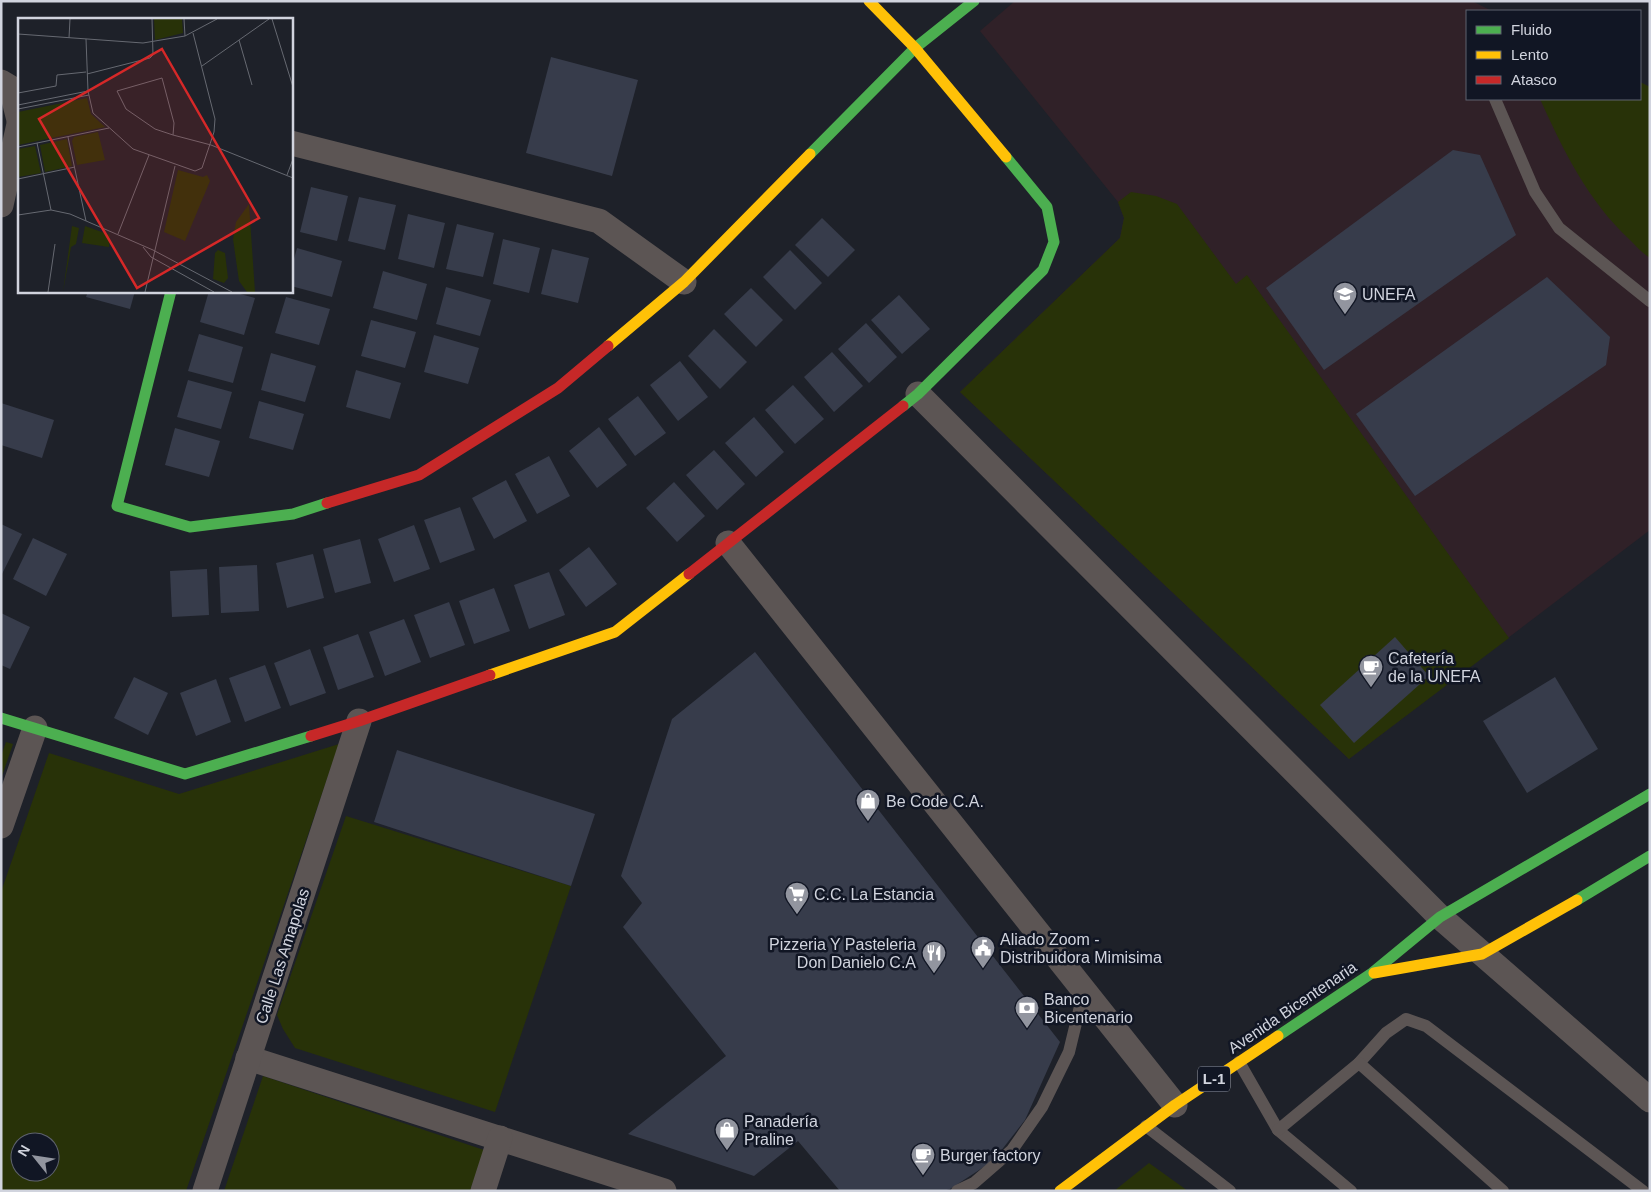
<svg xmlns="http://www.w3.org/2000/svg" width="1651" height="1192" font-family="Arial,sans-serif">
<rect width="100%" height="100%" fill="#1e2129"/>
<path fill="#302128" d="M1015 1H1472L1492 11H1467V99H1640V82L1650 87V530L1349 759 960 392 1120 238 1124 218 1118 202 980 31Z"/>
<g fill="#283208" fill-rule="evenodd">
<path d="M1640 82 1650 87V258C1642 253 1636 246 1630 240 1588 201 1563 150 1540 99H1640Z"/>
<path d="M1131 192 1156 196 1177 204 1236 284 1247 275 1509 638 1349 759 960 392 1120 238 1124 218 1118 202Z"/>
<path d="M6 742 13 744 1 779V756Z"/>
<path d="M339 744 186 1191H1V892L49 753 179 794ZM20 1142H50V1172H20Z"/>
<path d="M346 816 571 886 495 1112 295 1048 283 1029 277 1015Z"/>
<path d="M263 1076 484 1150 470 1191H224Z"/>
<path d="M1149 1163 1188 1191H1114Z"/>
</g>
<g fill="#373c4b">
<path d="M551 57 638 80 612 176 526 153Z"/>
<path d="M1453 150 1480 155 1516 235 1324 370 1266 288Z"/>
<path d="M311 187 348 196 337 241 300 232Z"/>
<path d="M359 197 396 205 385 250 348 241Z"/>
<path d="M408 214 445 223 434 268 398 259Z"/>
<path d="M822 218 855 250 828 277 795 245Z"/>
<path d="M457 224 494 233 483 277 446 269Z"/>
<path d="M503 239 540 248 529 293 493 284Z"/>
<path d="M297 248 342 261 332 297 291 286V270Z"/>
<path d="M552 249 589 258 578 303 541 294Z"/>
<path d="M790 250 822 283 795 310 763 277Z"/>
<path d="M383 271 427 284 417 320 373 308Z"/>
<path d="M1547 277 1610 337 1606 365 1415 496 1356 414Z"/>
<path d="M446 287 491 300 480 336 436 324Z"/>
<path d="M751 288 783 320 756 347 724 314Z"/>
<path d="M88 291H135L130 309 86 297Z"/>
<path d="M209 291H229L255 298 244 335 200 322Z"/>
<path d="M899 295 930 329 902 354 871 320Z"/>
<path d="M286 297 330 309 319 345 275 333Z"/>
<path d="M371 320 416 332 405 368 361 356Z"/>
<path d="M866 323 897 357 869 383 838 349Z"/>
<path d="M714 329 747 362 720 389 688 356Z"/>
<path d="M199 334 243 347 233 383 188 371Z"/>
<path d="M434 335 479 348 468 384 424 372Z"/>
<path d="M832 352 863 386 834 412 804 377Z"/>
<path d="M271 353 316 366 305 402 261 390Z"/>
<path d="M680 361 708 397 678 421 650 385Z"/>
<path d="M356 370 401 383 390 419 346 407Z"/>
<path d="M188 380 232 392 221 429 177 417Z"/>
<path d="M793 385 824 419 795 444 765 410Z"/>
<path d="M638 396 666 433 635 456 608 419Z"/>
<path d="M259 401 304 414 293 450 249 438Z"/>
<path d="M1 403 54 420 42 458 1 445Z"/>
<path d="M754 417 784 452 756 477 725 443Z"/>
<path d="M599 427 627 465 597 488 569 451Z"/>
<path d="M175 428 220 441 209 477 165 465Z"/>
<path d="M714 450 745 484 717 510 686 475Z"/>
<path d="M549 456 570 496 537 514 515 474Z"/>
<path d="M506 480 527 521 494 539 472 498Z"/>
<path d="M674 482 705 516 677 542 646 508Z"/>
<path d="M460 507 475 550 440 563 424 520Z"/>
<path d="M1 524 22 534 1 576Z"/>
<path d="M414 525 430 569 394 582 378 539Z"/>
<path d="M33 538 67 554 46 596 13 579Z"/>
<path d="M360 539 371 583 335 593 323 549Z"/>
<path d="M589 547 617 584 586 607 559 570Z"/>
<path d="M313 554 324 598 287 608 276 563Z"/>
<path d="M257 565 259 611 221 613 219 567Z"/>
<path d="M207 569 209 615 172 617 170 571Z"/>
<path d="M549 572 565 615 529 629 514 585Z"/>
<path d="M494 588 510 631 474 644 459 601Z"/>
<path d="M449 602 465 645 430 658 414 615Z"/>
<path d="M1 613 30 627 10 669 1 665Z"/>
<path d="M404 619 421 662 385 676 369 632Z"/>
<path d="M358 634 374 677 338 690 323 647Z"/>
<path d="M1395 637 1429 676 1354 743 1320 705Z"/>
<path d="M310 649 326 693 290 706 274 663Z"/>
<path d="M755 652 1060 1042 1025 1120 993 1161 950 1189 943 1191H840L798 1141 754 1176 628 1134 726 1056 623 927 642 903 621 876 672 719Z"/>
<path d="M265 665 281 708 245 722 229 678Z"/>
<path d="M134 677 168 693 148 735 114 718Z"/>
<path d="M1555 677 1598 749 1527 793 1483 721Z"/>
<path d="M216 679 231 722 196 736 180 693Z"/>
<path d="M397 750 595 814 571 886 374 822Z"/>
</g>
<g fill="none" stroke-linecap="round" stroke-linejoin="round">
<g stroke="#5c5554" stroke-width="12">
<path d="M1495 99 1535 192 1559 228 1650 301"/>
<path d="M1239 1062 1278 1130 1351 1191"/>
<path d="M1359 1063 1386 1033 1406 1019 1426 1026 1643 1191"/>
<path d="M1146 1126 1230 1191"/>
<path d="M1278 1130 1359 1063 1503 1191"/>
<path d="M957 1191 974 1183 1012 1150 1042 1107 1069 1052 1084 990"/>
</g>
<g stroke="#5c5554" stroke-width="25">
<path d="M1 82 11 88 19 120"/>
<path d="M291 143 599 221 684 282"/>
<path d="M1 205 19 124"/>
<path d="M918 394 1440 917 1650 1100"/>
<path d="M728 543 1175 1105"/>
<path d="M1 826 35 728"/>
<path d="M248 1058 664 1191"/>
<path d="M205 1191 359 721"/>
<path d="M483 1191 500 1138"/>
</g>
<g stroke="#4caf50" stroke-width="11">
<path d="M810 154 915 48 974 1"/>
<path d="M171 291 117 506 190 527 293 514 327 503"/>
<path d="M903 406 918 394 1043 270 1054 242 1047 207 1006 157"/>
<path d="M1 718 185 774 311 736"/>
<path d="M1577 900 1650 856"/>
<path d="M1278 1036 1372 973 1440 917 1650 794"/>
</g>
<g stroke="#ffc107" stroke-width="11">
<path d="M869 1 915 48 1006 157"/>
<path d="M608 346 684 282 810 154"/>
<path d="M490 675 615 632 689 574"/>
<path d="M1374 973 1482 954 1577 900"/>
<path d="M1060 1191 1175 1105 1278 1036"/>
</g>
<g stroke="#c62828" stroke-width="11">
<path d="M327 503 419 475 558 388 608 346"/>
<path d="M689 574 903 406"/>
<path d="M311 736 359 721 490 675"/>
</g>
</g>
<defs>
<symbol id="university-pin" viewBox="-11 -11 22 30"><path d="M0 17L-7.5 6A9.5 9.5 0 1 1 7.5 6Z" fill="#92959f" stroke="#111624"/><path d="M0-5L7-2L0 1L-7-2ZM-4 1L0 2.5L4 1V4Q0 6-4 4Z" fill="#fff"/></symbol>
<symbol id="cafe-pin" viewBox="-11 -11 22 30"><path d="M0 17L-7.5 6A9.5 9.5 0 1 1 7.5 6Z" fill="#92959f" stroke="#111624"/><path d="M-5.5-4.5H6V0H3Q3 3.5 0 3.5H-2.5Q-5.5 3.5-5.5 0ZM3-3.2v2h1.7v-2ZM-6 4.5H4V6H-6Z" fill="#fff"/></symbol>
<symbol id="shop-pin" viewBox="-11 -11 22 30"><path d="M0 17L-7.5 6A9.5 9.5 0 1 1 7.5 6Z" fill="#92959f" stroke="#111624"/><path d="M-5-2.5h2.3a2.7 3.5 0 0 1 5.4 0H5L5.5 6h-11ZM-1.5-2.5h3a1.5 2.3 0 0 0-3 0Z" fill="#fff"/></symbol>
<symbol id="supermarket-pin" viewBox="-11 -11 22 30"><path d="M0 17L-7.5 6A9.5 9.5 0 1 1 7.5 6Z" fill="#92959f" stroke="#111624"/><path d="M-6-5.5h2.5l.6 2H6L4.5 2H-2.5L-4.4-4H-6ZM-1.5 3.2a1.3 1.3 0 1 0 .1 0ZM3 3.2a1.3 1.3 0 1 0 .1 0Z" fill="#fff"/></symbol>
<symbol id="civic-pin" viewBox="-11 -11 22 30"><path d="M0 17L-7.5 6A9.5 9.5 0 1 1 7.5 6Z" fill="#92959f" stroke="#111624"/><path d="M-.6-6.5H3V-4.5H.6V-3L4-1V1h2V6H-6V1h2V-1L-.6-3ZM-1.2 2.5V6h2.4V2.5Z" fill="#fff"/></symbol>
<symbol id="restaurant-pin" viewBox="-11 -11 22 30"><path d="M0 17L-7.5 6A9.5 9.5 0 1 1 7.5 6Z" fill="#92959f" stroke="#111624"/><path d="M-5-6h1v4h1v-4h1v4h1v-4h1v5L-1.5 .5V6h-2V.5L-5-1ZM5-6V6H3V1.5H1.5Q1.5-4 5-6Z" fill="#fff"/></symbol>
<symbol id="bank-pin" viewBox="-11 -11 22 30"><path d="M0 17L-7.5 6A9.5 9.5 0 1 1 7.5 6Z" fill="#92959f" stroke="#111624"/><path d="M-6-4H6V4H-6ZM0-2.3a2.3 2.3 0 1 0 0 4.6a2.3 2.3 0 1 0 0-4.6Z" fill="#fff"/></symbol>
</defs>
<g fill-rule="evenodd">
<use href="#university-pin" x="1331" y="280" width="28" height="38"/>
<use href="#cafe-pin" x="1357" y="653" width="28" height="38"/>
<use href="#shop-pin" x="854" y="787" width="28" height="38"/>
<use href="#supermarket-pin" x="783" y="880" width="28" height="38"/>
<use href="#civic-pin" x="969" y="934" width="28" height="38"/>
<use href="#restaurant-pin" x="920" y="939" width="28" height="38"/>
<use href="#bank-pin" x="1013" y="994" width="28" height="38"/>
<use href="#shop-pin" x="713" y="1116" width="28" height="38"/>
<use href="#cafe-pin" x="909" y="1141" width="28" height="38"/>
</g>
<g text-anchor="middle" stroke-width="5" stroke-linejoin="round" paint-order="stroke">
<rect fill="#111624" stroke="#979ba6" stroke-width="1" x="1198" y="1066.5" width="32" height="25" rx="4"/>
<g font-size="15" font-weight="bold" fill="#d1d4de">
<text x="1214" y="1084">L-1</text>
</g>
<g font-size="16" fill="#d1d4de" stroke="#111624" text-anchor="start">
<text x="1362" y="300">UNEFA</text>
<text x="1388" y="664">Cafetería<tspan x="1388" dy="18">de la UNEFA</tspan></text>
<text x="886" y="807">Be Code C.A.</text>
<text x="814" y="900">C.C. La Estancia</text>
<text x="1000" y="945">Aliado Zoom -<tspan x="1000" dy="18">Distribuidora Mimisima</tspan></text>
<text x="916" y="950" text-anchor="end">Pizzeria Y Pasteleria<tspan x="916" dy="18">Don Danielo C.A</tspan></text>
<text x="1044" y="1005">Banco<tspan x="1044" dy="18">Bicentenario</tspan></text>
<text x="744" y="1127">Panadería<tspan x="744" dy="18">Praline</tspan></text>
<text x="940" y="1161">Burger factory</text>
</g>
<g font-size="16" fill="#d1d4de" stroke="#111624">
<text transform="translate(282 956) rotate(-72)" y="6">Calle Las Amapolas</text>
<text transform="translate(1292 1007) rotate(-34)" y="6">Avenida Bicentenaria</text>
</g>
</g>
<g transform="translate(18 18)">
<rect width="275" height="275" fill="#1e2129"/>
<path d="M136 1H164L165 15 137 22ZM69 80 73 96 87 109 0 127V94ZM80 114 87 142 59 147 54 123 56 119ZM49 121 54 148 27 154 22 127ZM17 128 23 155 0 159V131ZM160 152 185 159 189 157 192 163 167 223 146 214ZM231 186 237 274H229L221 263 215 221 218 204ZM54 208 61 210 58 226 53 229 45 274ZM67 208 92 217 91 229 64 225ZM200 232 207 235 210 260 206 265 195 261 197 235Z" fill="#283208"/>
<path fill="none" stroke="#666971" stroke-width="1" d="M166 1 167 18M254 1 275 69M0 16 125 25 167 18 199 1M51 20 52 1M68 21 70 73 75 95 115 131 177 153 184 150 196 114 197 101 175 15M221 22 234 67M184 48 251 1M69 56 132 40 135 37 134 1M0 75 38 68 39 57 68 54M0 87 70 73M0 91 71 77M155 117 156 105 144 60 99 73 108 91 137 111 155 117 193 127 275 160M50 119 68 203M19 125 33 192M0 129 91 110M269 157 275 141M0 161 57 149M0 197 33 192 52 196 135 232 214 274M100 216 131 137M125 229 133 239 196 274M30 274 37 226M127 274 157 148"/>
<path fill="#d62828" fill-opacity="0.15" stroke="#d62828" stroke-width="2.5" d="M144 31 241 200 119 270 21 101Z"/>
<rect width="275" height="275" fill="none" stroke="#d1d4de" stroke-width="2.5"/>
</g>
<rect width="1651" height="1192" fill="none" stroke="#d1d4de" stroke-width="5"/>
<rect x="1466" y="10" width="175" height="90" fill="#111624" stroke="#5e626e"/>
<rect x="1476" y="26" width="25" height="8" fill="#4caf50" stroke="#5e626e"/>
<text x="1511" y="35" font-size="15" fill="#d1d4de">Fluido</text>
<rect x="1476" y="51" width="25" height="8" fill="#ffc107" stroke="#5e626e"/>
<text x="1511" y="60" font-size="15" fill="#d1d4de">Lento</text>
<rect x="1476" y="76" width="25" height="8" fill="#c62828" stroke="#5e626e"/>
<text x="1511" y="85" font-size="15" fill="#d1d4de">Atasco</text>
<g transform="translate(35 1157) rotate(300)"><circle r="24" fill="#111624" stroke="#5e626e"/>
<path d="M0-4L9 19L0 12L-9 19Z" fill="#92959f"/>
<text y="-8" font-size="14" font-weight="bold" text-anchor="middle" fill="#d1d4de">N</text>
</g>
</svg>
